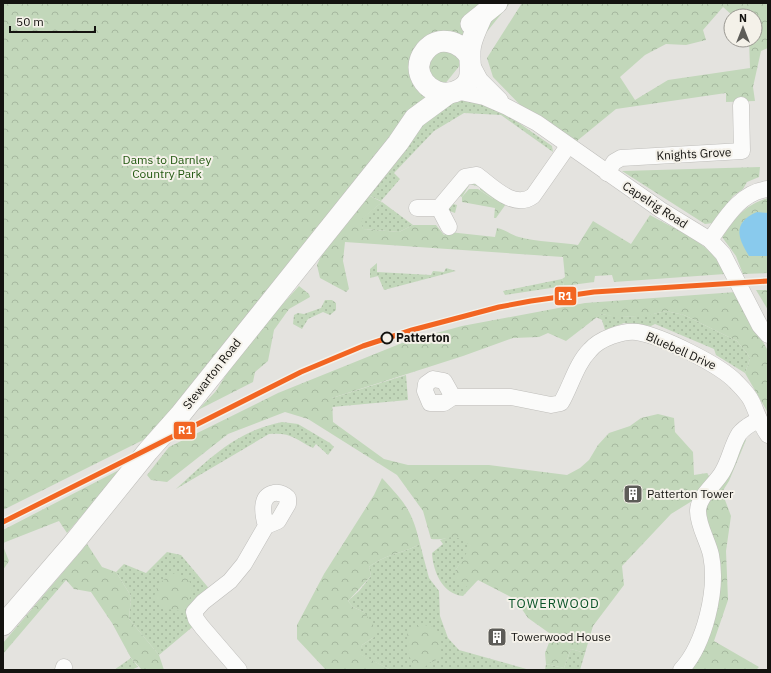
<svg xmlns="http://www.w3.org/2000/svg" width="771" height="673" font-family="'IBM Plex Sans',sans-serif">
<defs>
<pattern id="grass-dots" width="8" height="8" patternUnits="userSpaceOnUse"><rect width="8" height="8" fill="#c2d7ba"/><path d="M2 2h.1M6 6h.1" fill="none" stroke="#a6b89f" stroke-width="1.8" stroke-linecap="round"/></pattern>
<pattern id="forest-crowns" width="20" height="18" patternUnits="userSpaceOnUse"><rect width="20" height="18" fill="#c2d7ba"/><path d="M2 6a3 3 0 1 1 6 0M12 15a3 3 0 1 1 6 0" fill="none" stroke="#a6b89f"/></pattern>
</defs>
<rect width="100%" height="100%" fill="#e4e3df"/>
<g fill="url(#grass-dots)">
<path d="M461 100C495 102 524 127 552 146L553 152 501 115 464 113 434 131 394 173 400 179 381 201 368 195 429 117 444 106Z"/>
<path d="M472 181 505 201 493 199 480 190V187L470 184 462 197 460 196 453 204 457 205 455 213 447 210V206Z"/>
<path d="M382 202 413 225 399 232 363 229 360 220Z"/>
<path d="M377 263V272L431 275 433 271 444 272 446 268 456 271 384 290 378 276 370 278V269Z"/>
<path d="M562 279 564 286 505 295 503 291Z"/>
<path d="M325 300H332L336 303V310L330 315 323 312 308 319 302 329 293 324 294 315 298 313 304 314 321 308Z"/>
<path d="M666 311 684 315 737 341C742 348 747 351 750 359L745 373 716 355 714 349 655 324 651 326 624 323 605 330 602 320 596 317 601 314C624 318 644 317 666 311Z"/>
<path d="M406 375 408 400 332 407V398Z"/>
<path d="M282 422 298 424 330 443 334 447 328 455 316 444 313 448C295 439 291 432 269 434L176 489C209 459 236 431 282 422Z"/>
<path d="M452 536 461 538 472 546 455 571 478 580 463 596C442 594 433 571 432 553L443 544 440 540Z"/>
<path d="M420 544 429 578 439 591 440 616 448 638 459 650 530 670H391L359 654 362 645 374 637 364 612 353 607 348 601 359 591 371 576 369 567C387 553 402 554 420 544Z"/>
<path d="M167 552 181 555 212 592 186 611 196 624 159 655 129 619 131 596 116 572 124 564 146 573Z"/>
<path d="M571 649 585 653 580 670H545L546 664 564 668Z"/>
<path d="M131 658 138 667 131 670H114Z"/>
</g>
<g fill="url(#forest-crowns)" fill-rule="evenodd">
<path d="M3 3H510L169 427 3 510Z"/>
<path d="M522 3H768V48L761 51 753 87 755 101 726 102V93L616 109 572 145 526 111 493 77 487 58ZM723 7 733 16H755V40H749L750 68 668 80 635 100 620 77 645 55 666 44 686 45 706 40 703 30Z"/>
<path d="M760 167 759 177 747 182 743 189 733 196 713 223 705 224 622 171Z"/>
<path d="M469 189H478L493 199 494 197 506 204 496 218H494L495 208 462 202V197Z"/>
<path d="M368 195 382 202 361 220 363 229 399 232 413 225H436L444 235 449 232 495 237 497 228C504 229 512 235 519 237 538 242 559 242 578 245L593 221 631 244 650 215C677 231 712 242 725 274L614 282 612 275 595 276 594 282 564 286 562 279 565 277 563 257 345 242 343 261 349 289 346 292 320 278 317 265 322 254Z"/>
<path d="M768 198V273L743 274 736 256 722 237C736 218 744 205 768 198Z"/>
<path d="M299 286 309 294 310 297 289 309 274 330 268 361 255 372 253 382 198 410 216 391 242 349Z"/>
<path d="M756 290H768V310Z"/>
<path d="M736 292 768 351V413L745 373 750 359C747 351 742 348 737 341L684 315 666 311 645 316 617 317 601 314 566 341 548 333 539 337 513 338 463 356 332 398 333 422 384 459 408 465H489L567 475 580 468 589 460 598 445 609 433 630 426 641 418 658 414 674 418 675 432 693 452 694 475 707 473 711 479 692 501 671 514 622 566 624 585 593 626 585 653 571 649 564 668 546 664 545 653 552 635 528 618 515 599 478 580 464 588 456 579 455 571 471 546C451 530 452 541 431 539L423 511 397 475 308 419 285 412 228 434 167 482 151 480 147 475 169 447 278 393 407 341 462 326 585 303ZM630 489 638 491 636 499 628 497Z"/>
<path d="M744 439 746 440 729 481 722 492 731 516 726 551 728 600 714 641 759 667 756 670H687L708 634 702 508Z"/>
<path d="M123 468 67 533 59 521 3 543V530Z"/>
<path d="M382 478C405 503 412 510 420 544 402 554 387 553 369 567L371 576 348 601 353 607 364 612 377 630 374 637 362 645 360 654 391 670H326L297 639V625L324 574 374 495Z"/>
<path d="M87 544 102 567 116 572 131 596 129 619 159 655 164 670H142L131 658 112 623 91 592 74 589 66 580 3 654V643Z"/>
<path d="M3 546 9 561 3 570Z"/>
<path d="M175 573 187 577 192 586 189 603 180 611 159 608V602L154 598C156 584 163 579 175 573Z"/>
<path d="M420 624 433 627 441 634 439 659 429 663 422 670H417C406 656 408 646 407 630Z"/>
</g>
<path fill="#89caed" d="M757 212 768 213V256H749C736 236 734 222 757 212Z"/>
<g fill="none" stroke-linecap="round" stroke-linejoin="round">
<defs>
<g id="minor">
<path d="M472 65 480 80 500 100"/>
<path d="M456 91 484 97 507 107 537 123 661 210 710 240 723 254 760 326 768 335"/>
<path d="M607 173 614 162 621 158 742 151 741 105"/>
<path d="M417 208H439L465 177 477 175C492 186 514 210 533 196L568 146"/>
<path d="M439 208 449 227"/>
<path d="M710 240C725 219 740 192 768 189"/>
<path d="M453 397 444 381 433 379 426 384 425 391 430 403H444L453 397H511L551 405 561 403C571 386 576 364 590 350 599 339 623 330 637 332 661 336 721 365 737 383 742 388 749 395 752 402 757 413 760 424 768 435"/>
<path d="M63 670 64 667"/>
<path d="M239 670 202 627 196 619 194 612 203 602 230 581 244 564 266 526 278 521 288 504V498C284 494 280 492 274 493 259 496 263 515 266 526"/>
<path d="M681 670C705 644 718 589 711 555 708 541 698 526 698 511 698 496 717 483 723 471 730 459 732 445 739 434 744 427 751 424 758 420"/>
</g>
<g id="major">
<path d="M471 24 497 3"/>
<path d="M470 57C460 41 438 34 425 51 408 72 430 99 454 92 480 83 466 62 471 44 473 35 478 25 482 16"/>
<path d="M3 625 72 545 148 451 180 415 398 143 415 118 449 93"/>
</g>
</defs>
<use href="#minor" stroke="#bfbebb" stroke-width="17"/>
<use href="#major" stroke="#bfbebb" stroke-width="22"/>
<use href="#minor" stroke="#fbfbfa" stroke-width="16"/>
<use href="#major" stroke="#fbfbfa" stroke-width="21"/>
<defs>
<path id="rail-1" d="M3 522 301 372 363 346 412 330 499 307 531 301 594 292 768 281"/>
</defs>
<use href="#rail-1" stroke="#f4f1e9" stroke-width="8"/>
<use href="#rail-1" stroke="#f26522" stroke-width="5"/>
</g>
<defs>
<symbol id="building-square" viewBox="-11 -11 22 22"><rect x="-9" y="-9" width="18" height="18" rx="4" fill="#5d5c58" stroke="#f4f1e9"/><path d="M-4-6H4V6H1V3H-1V6H-4ZM-2.5-4.3h1.7v1.8h-1.7ZM.8-4.3h1.7v1.8H.8ZM-2.5-1h1.7V.8h-1.7ZM.8-1h1.7V.8H.8Z" fill="#fff"/></symbol>
</defs>
<g fill-rule="evenodd">
<use href="#building-square" x="622" y="483" width="22" height="22"/>
<use href="#building-square" x="486" y="626" width="22" height="22"/>
</g>
<circle fill="#f4f1e9" stroke="#141310" stroke-width="2" cx="387" cy="338" r="5.5"/>
<g text-anchor="middle" stroke-width="4" stroke-linejoin="round" paint-order="stroke">
<g font-size="12" fill="#141310" stroke="#f4f1e9">
<text transform="translate(694 154) rotate(-3)" y="4">Knights Grove</text>
<text transform="translate(655 205) rotate(33)" y="4">Capelrig Road</text>
<text transform="translate(681 351) rotate(24)" y="4">Bluebell Drive</text>
<text transform="translate(212 374) rotate(-52)" y="4">Stewarton Road</text>
</g>
<g font-size="12" fill="#225810" stroke="#f4f1e9">
<text x="167" y="164">Dams to Darnley<tspan x="167" dy="14">Country Park</tspan></text>
</g>
<g font-size="12" font-weight="bold" fill="#141310" stroke="#f4f1e9" text-anchor="start">
<text x="396" y="342">Patterton</text>
</g>
<g font-size="12" fill="#141310" stroke="#f4f1e9" text-anchor="start">
<text x="647" y="498">Patterton Tower</text>
<text x="511" y="641">Towerwood House</text>
</g>
<g font-size="13" letter-spacing="1" fill="#0b5428" stroke="#f4f1e9">
<text x="554" y="608">TOWERWOOD</text>
</g>
</g>
<g stroke="#f4f1e9" stroke-width="1.5">
<rect x="554" y="286" width="23" height="20" rx="4" fill="#f26522"/>
<rect x="173" y="421" width="23" height="19" rx="4" fill="#f26522"/>
</g>
<g font-size="11" text-anchor="middle" font-weight="bold" fill="#fff">
<text x="565" y="300">R1</text>
<text x="185" y="434">R1</text>
</g>
<rect width="771" height="673" fill="none" stroke="#141310" stroke-width="8"/>
<g transform="translate(743 28)"><circle r="19" fill="#f4f1e9" stroke="#9a9892"/>
<path d="M0-3L7 15L0 10L-7 15Z" fill="#5d5c58"/>
<text y="-6" font-size="11" font-weight="bold" text-anchor="middle" fill="#141310">N</text>
</g>
<path d="M10 26v6h85v-6" fill="none" stroke="#141310" stroke-width="2"/>
<text x="16" y="26" font-size="12" fill="#141310" stroke="#f4f1e9" stroke-width="3" paint-order="stroke">50 m</text>
</svg>
